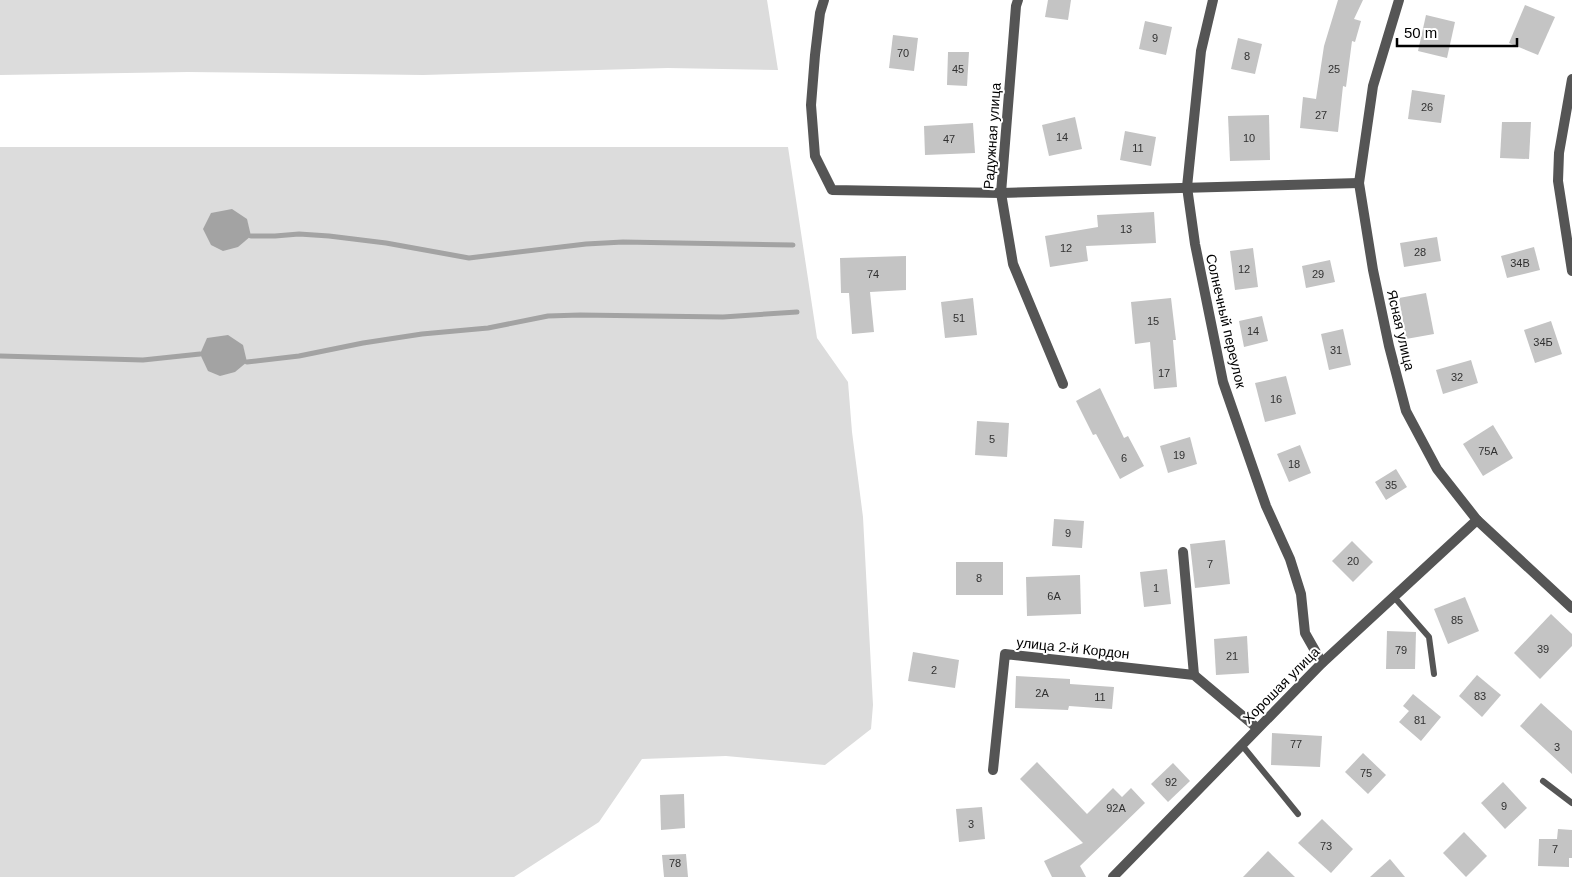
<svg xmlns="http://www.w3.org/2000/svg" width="1572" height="877" font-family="Helvetica,sans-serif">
<rect width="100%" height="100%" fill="#fff"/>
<g fill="#dcdcdc">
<path d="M0 0H767L778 70 668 68 423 75 188 72 0 75Z"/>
<path d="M0 147H788L817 338 848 382 852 432 863 517 873 705 871 729 825 765 726 756 642 759 599 822 514 877H0Z"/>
</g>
<g fill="#a3a3a3">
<path d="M232 209 247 219 251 236 238 247 223 251 211 245 203 229 211 213Z"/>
<path d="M228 335 243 345 247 362 235 372 220 376 208 371 200 354 207 338Z"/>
</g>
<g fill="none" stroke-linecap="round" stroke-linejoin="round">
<g stroke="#a3a3a3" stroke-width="5">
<path d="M251 236H275L299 234 329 236 386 243 469 258 586 244 623 242 793 245"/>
<path d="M0 356 143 360 200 354"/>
<path d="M247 362 299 356 363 343 422 334 488 328 548 316 580 315 723 317 797 312"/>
</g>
</g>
<g fill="#c4c4c4">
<path d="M1048 0H1071L1068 20 1045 17Z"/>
<path d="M1338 0H1363L1354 19 1361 21 1355 42 1352 41 1346 87 1343 86 1338 132 1300 128 1303 97 1316 99 1324 46Z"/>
<path d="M1525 5 1555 17 1538 55 1509 43Z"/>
<path d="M1426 15 1455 22 1447 58 1418 51Z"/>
<path d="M1145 21 1172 27 1166 55 1139 49Z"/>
<path d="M893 35 918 38 914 71 889 68Z"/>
<path d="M1238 38 1262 44 1255 74 1231 69Z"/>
<path d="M948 52H969L967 86 947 85Z"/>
<path d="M1412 90 1445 95 1441 123 1408 119Z"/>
<path d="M1269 115 1270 160 1230 161 1228 116Z"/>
<path d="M1075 117 1082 149 1049 156 1042 125Z"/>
<path d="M1502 122H1531L1529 159 1500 158Z"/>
<path d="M973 123 975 153 925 155 924 126Z"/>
<path d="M1125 131 1156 137 1151 166 1120 160Z"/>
<path d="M1154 212 1156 243 1086 246 1088 261 1050 267 1045 236 1098 227 1097 215Z"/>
<path d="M1437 237 1441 261 1404 267 1400 243Z"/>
<path d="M1534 247 1540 270 1507 278 1501 256Z"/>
<path d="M1253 248 1258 287 1235 290 1230 251Z"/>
<path d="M906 256V290L870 292 874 332 852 334 849 293H841L840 258Z"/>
<path d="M1330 260 1335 282 1306 288 1302 266Z"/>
<path d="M1426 293 1434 334 1406 339 1399 298Z"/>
<path d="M973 298 977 335 945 338 941 302Z"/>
<path d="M1171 298 1176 340H1173L1177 387 1154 389 1150 342 1135 344 1131 302Z"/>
<path d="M1262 316 1268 341 1244 347 1239 321Z"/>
<path d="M1551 321 1562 354 1535 363 1524 330Z"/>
<path d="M1343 329 1351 365 1329 370 1321 334Z"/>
<path d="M1471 360 1478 383 1443 394 1436 370Z"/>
<path d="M1286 376 1296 414 1265 422 1255 383Z"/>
<path d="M1100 388 1124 438 1128 436 1144 466 1120 479 1096 434 1093 435 1076 401Z"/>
<path d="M977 421 1009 423 1007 457 975 455Z"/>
<path d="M1493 425 1513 458 1483 476 1463 444Z"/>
<path d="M1190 437 1197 464 1168 473 1160 446Z"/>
<path d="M1300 445 1311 473 1289 482 1277 454Z"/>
<path d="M1396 469 1407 487 1386 500 1375 482Z"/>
<path d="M1054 519 1084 521 1082 548 1052 546Z"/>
<path d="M1225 540 1230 584 1195 588 1190 544Z"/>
<path d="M1352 541 1373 562 1353 582 1332 561Z"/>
<rect x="956" y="562" width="47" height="33"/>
<path d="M1167 569 1171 604 1144 607 1140 572Z"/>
<path d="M1080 575 1081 614 1027 616 1026 577Z"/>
<path d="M1465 597 1479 631 1448 644 1434 609Z"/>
<path d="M1551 614 1572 634V646L1540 679 1514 653Z"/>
<path d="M1387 631 1416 632 1415 669H1386Z"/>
<path d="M1247 636 1249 673 1216 675 1214 639Z"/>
<path d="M913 652 959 660 955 688 908 681Z"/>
<path d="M1477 675 1501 695 1482 717 1459 696Z"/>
<path d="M1016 676 1070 679V684L1114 687 1112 709 1069 706 1068 710 1015 708Z"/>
<path d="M1413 694 1441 717 1421 741 1399 722 1409 711 1403 706Z"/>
<path d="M1541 703 1572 731V774L1520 726Z"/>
<path d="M1272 733 1322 736 1320 767 1271 765Z"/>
<path d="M1363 753 1386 775 1368 794 1345 772Z"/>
<path d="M1037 762 1087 814 1113 788 1122 797 1131 788 1145 803 1080 866 1086 877H1052L1044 861 1083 843 1020 779Z"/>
<path d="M1173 763 1190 781 1168 802 1151 784Z"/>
<path d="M1503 782 1527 808 1505 829 1481 803Z"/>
<path d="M684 794 685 828 661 830 660 795Z"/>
<path d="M982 807 985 839 959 842 956 809Z"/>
<path d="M1322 819 1353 849 1331 873 1298 843Z"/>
<path d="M1558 829 1572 830V858H1569V867L1538 866 1539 839H1557Z"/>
<path d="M1464 832 1487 856 1466 877 1443 853Z"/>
<path d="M1268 851 1295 877H1243Z"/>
<path d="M686 854 688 877H664L662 855Z"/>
<path d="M1390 859 1405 877H1370Z"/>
</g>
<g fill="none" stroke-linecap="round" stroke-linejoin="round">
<g stroke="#555" stroke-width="6">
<path d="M1394 597 1429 637 1434 674"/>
<path d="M1241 744 1298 814"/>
<path d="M1543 781 1572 803"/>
</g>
<g stroke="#555" stroke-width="10">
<path d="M824 0 820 13 815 55 811 105 815 156 832 190 1001 193 1359 183"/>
<path d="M1018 0 1016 6 1001 193 1013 264 1063 384"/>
<path d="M1213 0 1201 51 1187 187 1195 244 1223 382 1266 506 1290 559 1301 594 1305 633 1322 663"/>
<path d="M1399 0 1373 86 1359 183 1373 270 1389 346 1406 411 1437 469 1477 520 1572 608"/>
<path d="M1572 79 1559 153 1558 181 1572 271"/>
<path d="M1183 552 1194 675"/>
<path d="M993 770 1005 654 1194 675 1257 728"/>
<path d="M1113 877 1322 663 1477 520"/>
</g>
</g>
<g text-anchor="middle" stroke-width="4" stroke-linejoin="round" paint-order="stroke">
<g font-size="11" fill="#313131">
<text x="1155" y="42">9</text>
<text x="903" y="57">70</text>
<text x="1247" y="60">8</text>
<text x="958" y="73">45</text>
<text x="1334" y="73">25</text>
<text x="1427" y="111">26</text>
<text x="1321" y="119">27</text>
<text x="1062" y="141">14</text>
<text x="1249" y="142">10</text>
<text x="949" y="143">47</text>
<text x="1138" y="152">11</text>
<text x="1126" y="233">13</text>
<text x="1066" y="252">12</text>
<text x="1420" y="256">28</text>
<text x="1520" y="267">34В</text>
<text x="1244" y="273">12</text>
<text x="873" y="278">74</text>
<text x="1318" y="278">29</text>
<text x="959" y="322">51</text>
<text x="1153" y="325">15</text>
<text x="1253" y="335">14</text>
<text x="1543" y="346">34Б</text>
<text x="1336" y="354">31</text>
<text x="1164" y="377">17</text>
<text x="1457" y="381">32</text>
<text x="1276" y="403">16</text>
<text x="992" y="443">5</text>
<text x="1488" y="455">75А</text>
<text x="1179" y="459">19</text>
<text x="1124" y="462">6</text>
<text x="1294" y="468">18</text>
<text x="1391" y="489">35</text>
<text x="1068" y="537">9</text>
<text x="1353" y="565">20</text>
<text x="1210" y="568">7</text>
<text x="979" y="582">8</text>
<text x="1156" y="592">1</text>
<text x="1054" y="600">6А</text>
<text x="1457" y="624">85</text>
<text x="1543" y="653">39</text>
<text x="1401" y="654">79</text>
<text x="1232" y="660">21</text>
<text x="934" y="674">2</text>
<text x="1042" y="697">2А</text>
<text x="1480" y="700">83</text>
<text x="1100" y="701">11</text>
<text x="1420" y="724">81</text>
<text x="1296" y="748">77</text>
<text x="1557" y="751">3</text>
<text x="1366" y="777">75</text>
<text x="1171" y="786">92</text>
<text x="1504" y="810">9</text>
<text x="1116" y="812">92А</text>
<text x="971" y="828">3</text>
<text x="1326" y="850">73</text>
<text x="1555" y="853">7</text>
<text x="675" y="867">78</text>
</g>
<g font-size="14" fill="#000" stroke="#fff">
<text transform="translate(992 136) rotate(-86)" y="5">Радужная улица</text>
<text transform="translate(1226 321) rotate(77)" y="5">Солнечный переулок</text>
<text transform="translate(1401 330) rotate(77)" y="5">Ясная улица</text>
<text transform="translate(1073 648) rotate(6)" y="5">улица 2-й Кордон</text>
<text transform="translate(1281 685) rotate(-45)" y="5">Хорошая улица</text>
</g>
</g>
<path d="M1397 38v8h120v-8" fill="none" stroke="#000000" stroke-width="2.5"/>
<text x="1404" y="38" font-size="15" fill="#000000" stroke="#ffffff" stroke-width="4" paint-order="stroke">50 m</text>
</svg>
